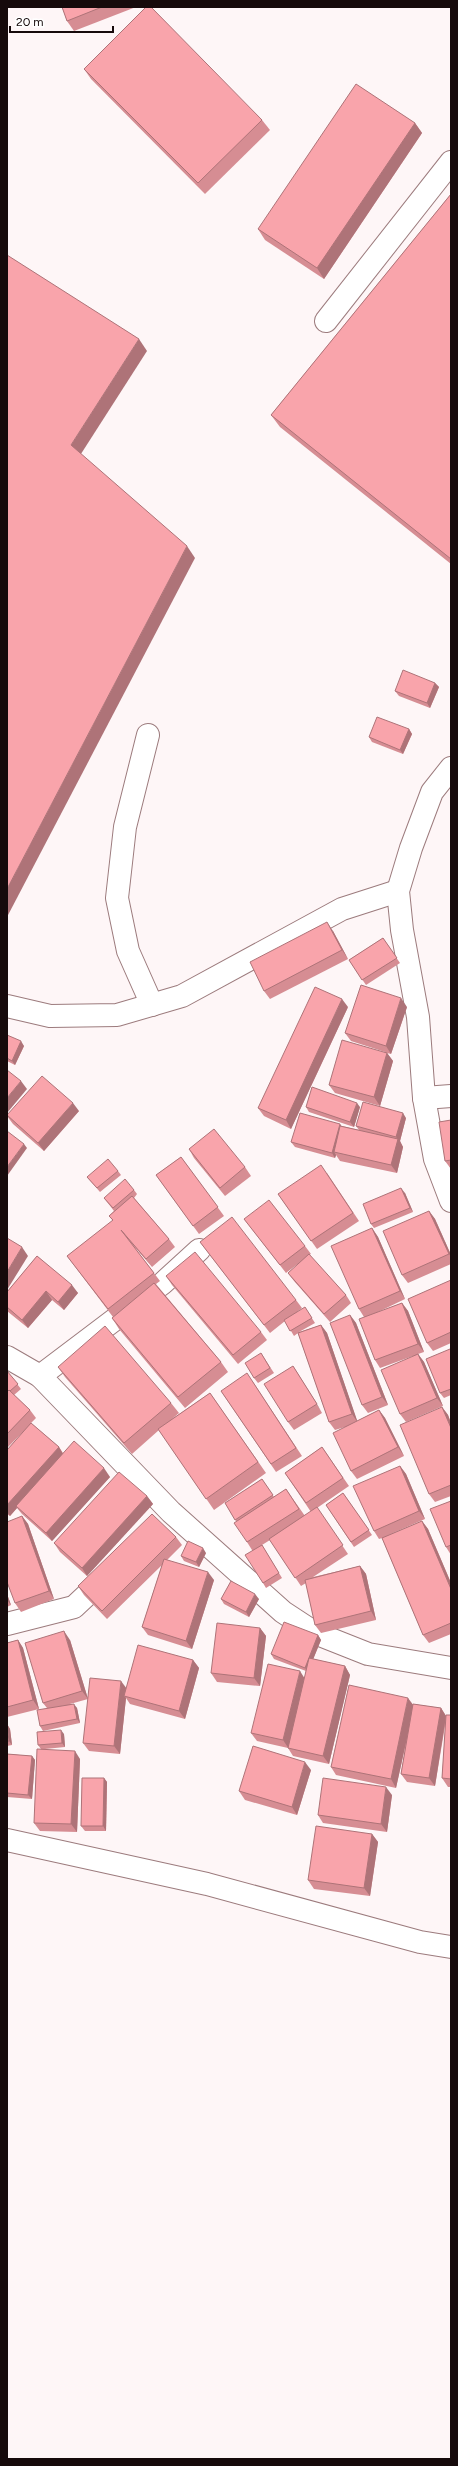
<svg xmlns="http://www.w3.org/2000/svg" width="458" height="2466" font-family="Figtree,sans-serif">
<rect width="100%" height="100%" fill="#fef6f7"/>
<g fill="none" stroke-linecap="round" stroke-linejoin="round">
<defs>
<g id="minor">
<path d="M326 321 451 162"/>
<path d="M148 735 125 827 117 898 128 951 152 1005"/>
<path d="M451 768 432 792 411 848 398 891 402 930 418 1017 424 1098 435 1159 451 1201"/>
<path d="M7 1006 50 1016 117 1015 182 996 342 909 398 891"/>
<path d="M424 1098 451 1096"/>
<path d="M7 1357 40 1376 171 1512 283 1612 315 1633 368 1654 451 1668"/>
<path d="M40 1376 163 1283 199 1250"/>
<path d="M7 1624 74 1607 107 1576"/>
<path d="M7 1840 207 1884 420 1942 451 1947"/>
</g>
</defs>
<use href="#minor" stroke="#9c7b7d" stroke-width="24"/>
<use href="#minor" stroke="#fff" stroke-width="22"/>
</g>
<g fill="#d68d93">
<path d="M62 7H136L74 31 67 21Z"/>
<path d="M84 69 262 120 270 130 205 194 91 79Z"/>
<path d="M415 123 422 133 324 279 265 240 258 229Z"/>
<path d="M451 194V564L280 427 271 415Z"/>
<path d="M435 683 439 687 430 708 399 696 395 691Z"/>
<path d="M409 729 412 734 403 754 372 742 369 737Z"/>
<path d="M333 931 348 959 270 999 264 991Z"/>
<path d="M383 938 400 963 366 985 349 960Z"/>
<path d="M348 1007 291 1129 264 1116 258 1108Z"/>
<path d="M407 1007 391 1054 387 1053 393 1061 380 1106 335 1093 329 1085 385 1052 351 1041 345 1033Z"/>
<path d="M7 1035 24 1046 15 1065 7 1061Z"/>
<path d="M306 1107H360L354 1127 309 1112Z"/>
<path d="M79 1111 44 1151 13 1124 7 1116Z"/>
<path d="M406 1118 400 1141 403 1147 397 1173 340 1161 336 1155 335 1158 295 1147 291 1142 342 1126 359 1130 356 1126Z"/>
<path d="M451 1120V1169L445 1161Z"/>
<path d="M189 1149 245 1167 251 1176 225 1196 194 1158Z"/>
<path d="M181 1157 224 1216 199 1234 156 1175Z"/>
<path d="M118 1171 121 1175 100 1192 87 1177Z"/>
<path d="M327 1173 359 1221 317 1249 278 1194Z"/>
<path d="M134 1190 137 1194 134 1198 169 1239 175 1247 152 1267 132 1244 160 1281 156 1284 221 1362 228 1372 185 1408 119 1329 112 1318 113 1317 67 1256 113 1221 109 1216 114 1211 104 1198Z"/>
<path d="M405 1193 413 1212 374 1228 371 1224Z"/>
<path d="M429 1211 435 1219 451 1255V1264L408 1283 402 1275Z"/>
<path d="M244 1219 305 1246 311 1254 309 1255 346 1295 351 1303 330 1322 294 1281 288 1273 303 1260 286 1273Z"/>
<path d="M372 1228 378 1237 405 1299 376 1313 402 1303 408 1311 424 1352 418 1354 424 1362 443 1406 406 1422 400 1414 413 1356 380 1368 375 1360 364 1317 359 1309Z"/>
<path d="M200 1242 296 1300 302 1308 297 1312H308L315 1323 299 1332 321 1325 327 1333 357 1421 379 1410 385 1418 404 1456 357 1479 351 1471 345 1427 335 1430 329 1422 298 1333 294 1336 285 1321 270 1333Z"/>
<path d="M37 1256 78 1293 64 1310 52 1300 28 1328 7 1311V1292Z"/>
<path d="M166 1276 261 1332 267 1340 238 1364 172 1285Z"/>
<path d="M451 1280V1343L433 1351 427 1343Z"/>
<path d="M350 1315 356 1323 388 1405 368 1413 362 1405Z"/>
<path d="M450 1349 451 1350V1395L444 1398 440 1393Z"/>
<path d="M261 1353 274 1373 258 1383 254 1378Z"/>
<path d="M293 1366 322 1413 294 1430 288 1422Z"/>
<path d="M58 1367 171 1403 179 1413 172 1419 210 1393 266 1473 214 1510 159 1430 132 1454 65 1377Z"/>
<path d="M7 1371 21 1389 14 1395 30 1410 36 1418 31 1423 59 1447 63 1453 110 1477 52 1541 22 1514 17 1508 10 1516 7 1514V1450L29 1426 7 1448Z"/>
<path d="M253 1382 302 1456 276 1472 221 1391Z"/>
<path d="M442 1407 448 1415 451 1423V1496L435 1502 429 1494Z"/>
<path d="M322 1447 349 1486 317 1508 348 1554 313 1577 360 1566 366 1574 376 1620 321 1633 315 1625 306 1583 301 1586 270 1540 262 1545 282 1578 266 1588 263 1583 252 1550 247 1542 236 1521 225 1503 262 1479 274 1497 286 1489 305 1516 311 1512 285 1473Z"/>
<path d="M400 1466 406 1474 425 1519 386 1536 422 1521 428 1529 451 1583V1634L429 1643 423 1635 382 1538 379 1539 374 1531Z"/>
<path d="M343 1493 372 1535 354 1547 326 1505Z"/>
<path d="M147 1496 153 1504 87 1576 60 1552 54 1543Z"/>
<path d="M451 1501V1555L446 1547Z"/>
<path d="M22 1516 28 1524 54 1599 21 1612 15 1603Z"/>
<path d="M176 1537 182 1545 167 1560 214 1580 192 1649 148 1635 142 1627 162 1565 107 1619 84 1595 78 1586Z"/>
<path d="M206 1553 199 1567 184 1561 181 1556Z"/>
<path d="M7 1594 11 1605 7 1607Z"/>
<path d="M221 1599H259L249 1617 224 1604Z"/>
<path d="M260 1628 266 1636 260 1686 217 1682 211 1673Z"/>
<path d="M318 1635 321 1640 313 1659 345 1666 350 1675 329 1764 293 1756 288 1748 257 1741 251 1733 305 1678 306 1671 274 1659 271 1654Z"/>
<path d="M18 1640 23 1648 39 1709 7 1717V1643Z"/>
<path d="M70 1640 88 1699 70 1704 77 1708 80 1723 43 1731 40 1726 47 1708 43 1703Z"/>
<path d="M193 1660 199 1668 185 1719 130 1704 126 1698 120 1754 89 1751 83 1743 126 1688Z"/>
<path d="M413 1704 441 1708 446 1716 451 1715V1787H448L442 1778 446 1720 435 1786 407 1782 401 1774 406 1743 396 1788 336 1775 331 1767Z"/>
<path d="M7 1724 10 1729 12 1745 7 1746Z"/>
<path d="M64 1734 65 1747 45 1749 80 1759 77 1832 40 1831 34 1823 41 1749 38 1745Z"/>
<path d="M7 1754 32 1756 35 1760 32 1799 7 1797Z"/>
<path d="M311 1770 297 1815 245 1800 239 1791Z"/>
<path d="M104 1778 107 1782 106 1831H85L81 1826Z"/>
<path d="M392 1795 387 1832 323 1823 318 1815Z"/>
<path d="M372 1834 378 1842 370 1896 314 1889 308 1880Z"/>
</g>
<g fill="#ae7378">
<path d="M415 123 422 133 324 279 317 268Z"/>
<path d="M139 339 147 351 79 457 71 445Z"/>
<path d="M187 546 195 558 7 917V889Z"/>
<path d="M435 683 439 687 430 708 427 703Z"/>
<path d="M409 729 412 734 403 754 400 750Z"/>
<path d="M327 922 333 931 348 959 342 950Z"/>
<path d="M401 998 407 1007 391 1054 386 1046Z"/>
<path d="M342 999 348 1007 291 1129 286 1120Z"/>
<path d="M21 1041 24 1046 15 1065 12 1061Z"/>
<path d="M387 1053 393 1061 380 1106 374 1097Z"/>
<path d="M21 1081 27 1089 7 1113V1098Z"/>
<path d="M73 1103 79 1111 44 1151 38 1143Z"/>
<path d="M357 1103 360 1107 354 1127 350 1122Z"/>
<path d="M403 1113 406 1118 400 1141 403 1147 397 1173 391 1165 397 1139 396 1137Z"/>
<path d="M340 1124 343 1128 334 1152 336 1155 335 1158 332 1153Z"/>
<path d="M24 1144 27 1148 7 1176V1167Z"/>
<path d="M401 1188 405 1193 413 1212 410 1208Z"/>
<path d="M429 1211 435 1219 451 1255V1257L449 1254Z"/>
<path d="M372 1228 378 1237 405 1299 400 1291Z"/>
<path d="M22 1247 28 1256 7 1290V1272Z"/>
<path d="M72 1285 78 1293 64 1310 58 1302Z"/>
<path d="M46 1291 52 1300 28 1328 22 1320Z"/>
<path d="M402 1303 408 1311 424 1352 418 1344Z"/>
<path d="M350 1315 356 1323 388 1405 382 1397Z"/>
<path d="M321 1325 327 1333 358 1423 352 1414Z"/>
<path d="M418 1354 424 1362 443 1406 437 1398Z"/>
<path d="M293 1366 298 1375 322 1413 317 1404Z"/>
<path d="M442 1407 448 1415 451 1423V1428Z"/>
<path d="M379 1410 385 1418 404 1456 398 1447Z"/>
<path d="M59 1447 64 1456 16 1506 17 1508 10 1516 7 1512V1505Z"/>
<path d="M400 1466 406 1474 425 1519 419 1511Z"/>
<path d="M104 1468 110 1477 52 1541 46 1533Z"/>
<path d="M147 1496 153 1504 87 1576 82 1568Z"/>
<path d="M22 1516 28 1524 54 1599 49 1591Z"/>
<path d="M422 1521 428 1529 451 1583V1589Z"/>
<path d="M203 1548 206 1553 199 1567 196 1562Z"/>
<path d="M360 1566 366 1574 376 1620 371 1611Z"/>
<path d="M208 1572 214 1580 192 1649 186 1641Z"/>
<path d="M7 1594 11 1605 7 1600Z"/>
<path d="M255 1594 259 1599 249 1617 246 1612Z"/>
<path d="M260 1628 266 1636 260 1686 254 1678Z"/>
<path d="M64 1631 70 1640 88 1699 82 1691Z"/>
<path d="M318 1635 321 1640 308 1672 305 1668Z"/>
<path d="M18 1640 23 1648 39 1709 33 1700Z"/>
<path d="M193 1660 199 1668 185 1719 179 1711Z"/>
<path d="M345 1666 350 1675 329 1764 323 1756Z"/>
<path d="M300 1671 305 1679 289 1749 283 1740Z"/>
<path d="M121 1681 127 1689 124 1696 126 1698 120 1754 114 1746Z"/>
<path d="M408 1698 414 1706 396 1788 391 1779Z"/>
<path d="M74 1704 77 1708 80 1723 77 1719Z"/>
<path d="M441 1708 446 1716 435 1786 429 1778Z"/>
<path d="M7 1724 10 1729 12 1745 9 1741Z"/>
<path d="M61 1730 64 1734 65 1747 62 1743Z"/>
<path d="M75 1751 80 1759 77 1832 71 1824Z"/>
<path d="M32 1756 35 1760 32 1799 28 1795Z"/>
<path d="M305 1762 311 1770 297 1815 292 1807Z"/>
<path d="M104 1778 107 1782 106 1831 103 1826Z"/>
<path d="M386 1787 392 1795 387 1832 381 1824Z"/>
<path d="M372 1834 378 1842 370 1896 364 1888Z"/>
</g>
<g fill="#f9a4ab" stroke="#ae7378">
<path d="M62 7H102L67 21Z"/>
<path d="M146 7H151L262 120 198 183 84 69Z"/>
<path d="M356 84 415 123 317 268 258 229Z"/>
<path d="M451 194V559L271 415Z"/>
<path d="M7 255 139 339 71 445 187 546 7 889Z"/>
<path d="M403 670 435 683 427 703 395 691Z"/>
<path d="M377 717 409 729 400 750 369 737Z"/>
<path d="M327 922 342 950 264 991 250 962Z"/>
<path d="M383 938 397 958 362 980 349 960Z"/>
<path d="M361 985 401 998 386 1046 345 1033Z"/>
<path d="M315 987 342 999 286 1120 258 1108Z"/>
<path d="M7 1035 21 1041 12 1061 7 1058Z"/>
<path d="M342 1040 387 1053 374 1097 329 1085Z"/>
<path d="M7 1070 21 1081 7 1098Z"/>
<path d="M42 1076 73 1103 38 1143 7 1115Z"/>
<path d="M312 1087 357 1103 350 1122 306 1107Z"/>
<path d="M363 1102 403 1113 396 1137 356 1126Z"/>
<path d="M300 1113 340 1124 332 1153 291 1142Z"/>
<path d="M451 1120V1160L445 1161 439 1122Z"/>
<path d="M340 1126 398 1139 391 1165 334 1152Z"/>
<path d="M214 1129 245 1167 220 1188 189 1149Z"/>
<path d="M7 1131 24 1144 7 1167Z"/>
<path d="M181 1157 218 1207 193 1226 156 1175Z"/>
<path d="M108 1159 118 1171 97 1188 87 1177Z"/>
<path d="M321 1165 353 1213 311 1241 278 1194Z"/>
<path d="M125 1179 134 1190 113 1208 104 1198Z"/>
<path d="M401 1188 410 1208 371 1224 363 1204Z"/>
<path d="M132 1196 169 1239 146 1259 121 1230 154 1273 108 1309 67 1256 113 1220 109 1216Z"/>
<path d="M269 1200 305 1246 280 1265 244 1219Z"/>
<path d="M429 1211 449 1254 402 1275 383 1231Z"/>
<path d="M232 1217 296 1300 264 1325 200 1242Z"/>
<path d="M372 1228 400 1291 359 1309 331 1246Z"/>
<path d="M7 1238 22 1247 7 1272Z"/>
<path d="M195 1252 261 1332 233 1355 166 1276Z"/>
<path d="M309 1254 346 1295 324 1314 288 1273Z"/>
<path d="M37 1256 72 1285 58 1302 46 1291 22 1320 7 1307V1292Z"/>
<path d="M451 1280V1332L427 1343 408 1299Z"/>
<path d="M154 1283 221 1362 178 1397 112 1318Z"/>
<path d="M402 1303 418 1344 375 1360 359 1319Z"/>
<path d="M305 1307 312 1318 290 1331 284 1320Z"/>
<path d="M350 1315 382 1397 362 1405 330 1323Z"/>
<path d="M321 1325 352 1414 329 1422 298 1333Z"/>
<path d="M105 1326 171 1403 124 1443 58 1367Z"/>
<path d="M450 1349 451 1351V1389L440 1393 426 1359Z"/>
<path d="M261 1353 270 1368 254 1378 245 1363Z"/>
<path d="M418 1354 437 1398 400 1414 381 1370Z"/>
<path d="M293 1366 317 1404 288 1422 264 1384Z"/>
<path d="M7 1371 18 1384 10 1391 9 1390 7 1392Z"/>
<path d="M247 1373 296 1448 271 1464 221 1391Z"/>
<path d="M9 1390 30 1410 7 1434V1392Z"/>
<path d="M210 1393 258 1462 206 1499 158 1429Z"/>
<path d="M442 1407 451 1428V1485L429 1494 400 1425Z"/>
<path d="M379 1410 398 1447 351 1471 333 1433Z"/>
<path d="M31 1423 59 1447 7 1505V1450Z"/>
<path d="M74 1441 104 1468 46 1533 16 1506Z"/>
<path d="M322 1447 343 1478 306 1503 285 1473Z"/>
<path d="M400 1466 419 1511 374 1531 353 1486Z"/>
<path d="M119 1472 147 1496 82 1568 54 1543Z"/>
<path d="M262 1479 273 1495 235 1520 225 1503Z"/>
<path d="M286 1489 299 1509 247 1542 234 1523Z"/>
<path d="M343 1493 369 1530 351 1542 326 1505Z"/>
<path d="M451 1501V1545L446 1547 430 1509Z"/>
<path d="M317 1507 343 1545 295 1578 269 1539Z"/>
<path d="M152 1514 176 1537 102 1611 78 1586Z"/>
<path d="M22 1516 49 1591 15 1603 7 1582V1522Z"/>
<path d="M422 1521 451 1589V1623L423 1635 382 1538Z"/>
<path d="M188 1541 203 1548 196 1562 181 1556Z"/>
<path d="M262 1545 279 1573 263 1583 245 1555Z"/>
<path d="M164 1559 208 1572 186 1641 142 1627Z"/>
<path d="M360 1566 371 1611 315 1625 305 1580Z"/>
<path d="M231 1581 255 1594 246 1612 221 1599Z"/>
<path d="M284 1622 318 1635 305 1668 271 1654Z"/>
<path d="M217 1623 260 1628 254 1678 211 1673Z"/>
<path d="M64 1631 82 1691 43 1703 25 1643Z"/>
<path d="M18 1640 33 1700 7 1707V1643Z"/>
<path d="M138 1645 193 1660 179 1711 124 1696Z"/>
<path d="M309 1658 345 1666 323 1756 288 1748Z"/>
<path d="M268 1664 300 1671 283 1740 251 1733Z"/>
<path d="M90 1678 121 1681 114 1746 83 1743Z"/>
<path d="M349 1685 408 1698 391 1779 331 1767Z"/>
<path d="M74 1704 77 1719 40 1726 37 1710Z"/>
<path d="M413 1704 441 1708 429 1778 401 1774Z"/>
<path d="M446 1715H451V1779L442 1778Z"/>
<path d="M7 1724 9 1741H7Z"/>
<path d="M61 1730 62 1743 38 1745 37 1732Z"/>
<path d="M253 1746 305 1762 292 1807 239 1791Z"/>
<path d="M37 1749 75 1751 71 1824 34 1823Z"/>
<path d="M7 1754 32 1756 28 1795 7 1793Z"/>
<path d="M82 1778H104L103 1826H81Z"/>
<path d="M323 1778 386 1787 381 1824 318 1815Z"/>
<path d="M316 1826 372 1834 364 1888 308 1880Z"/>
</g>
<rect width="458" height="2466" fill="none" stroke="#160a0b" stroke-width="16"/>
<path d="M10 26v6h103v-6" fill="none" stroke="#160a0b" stroke-width="2"/>
<text x="16" y="26" font-size="12" fill="#160a0b" stroke="#ffffff" stroke-width="3" paint-order="stroke">20 m</text>
</svg>
